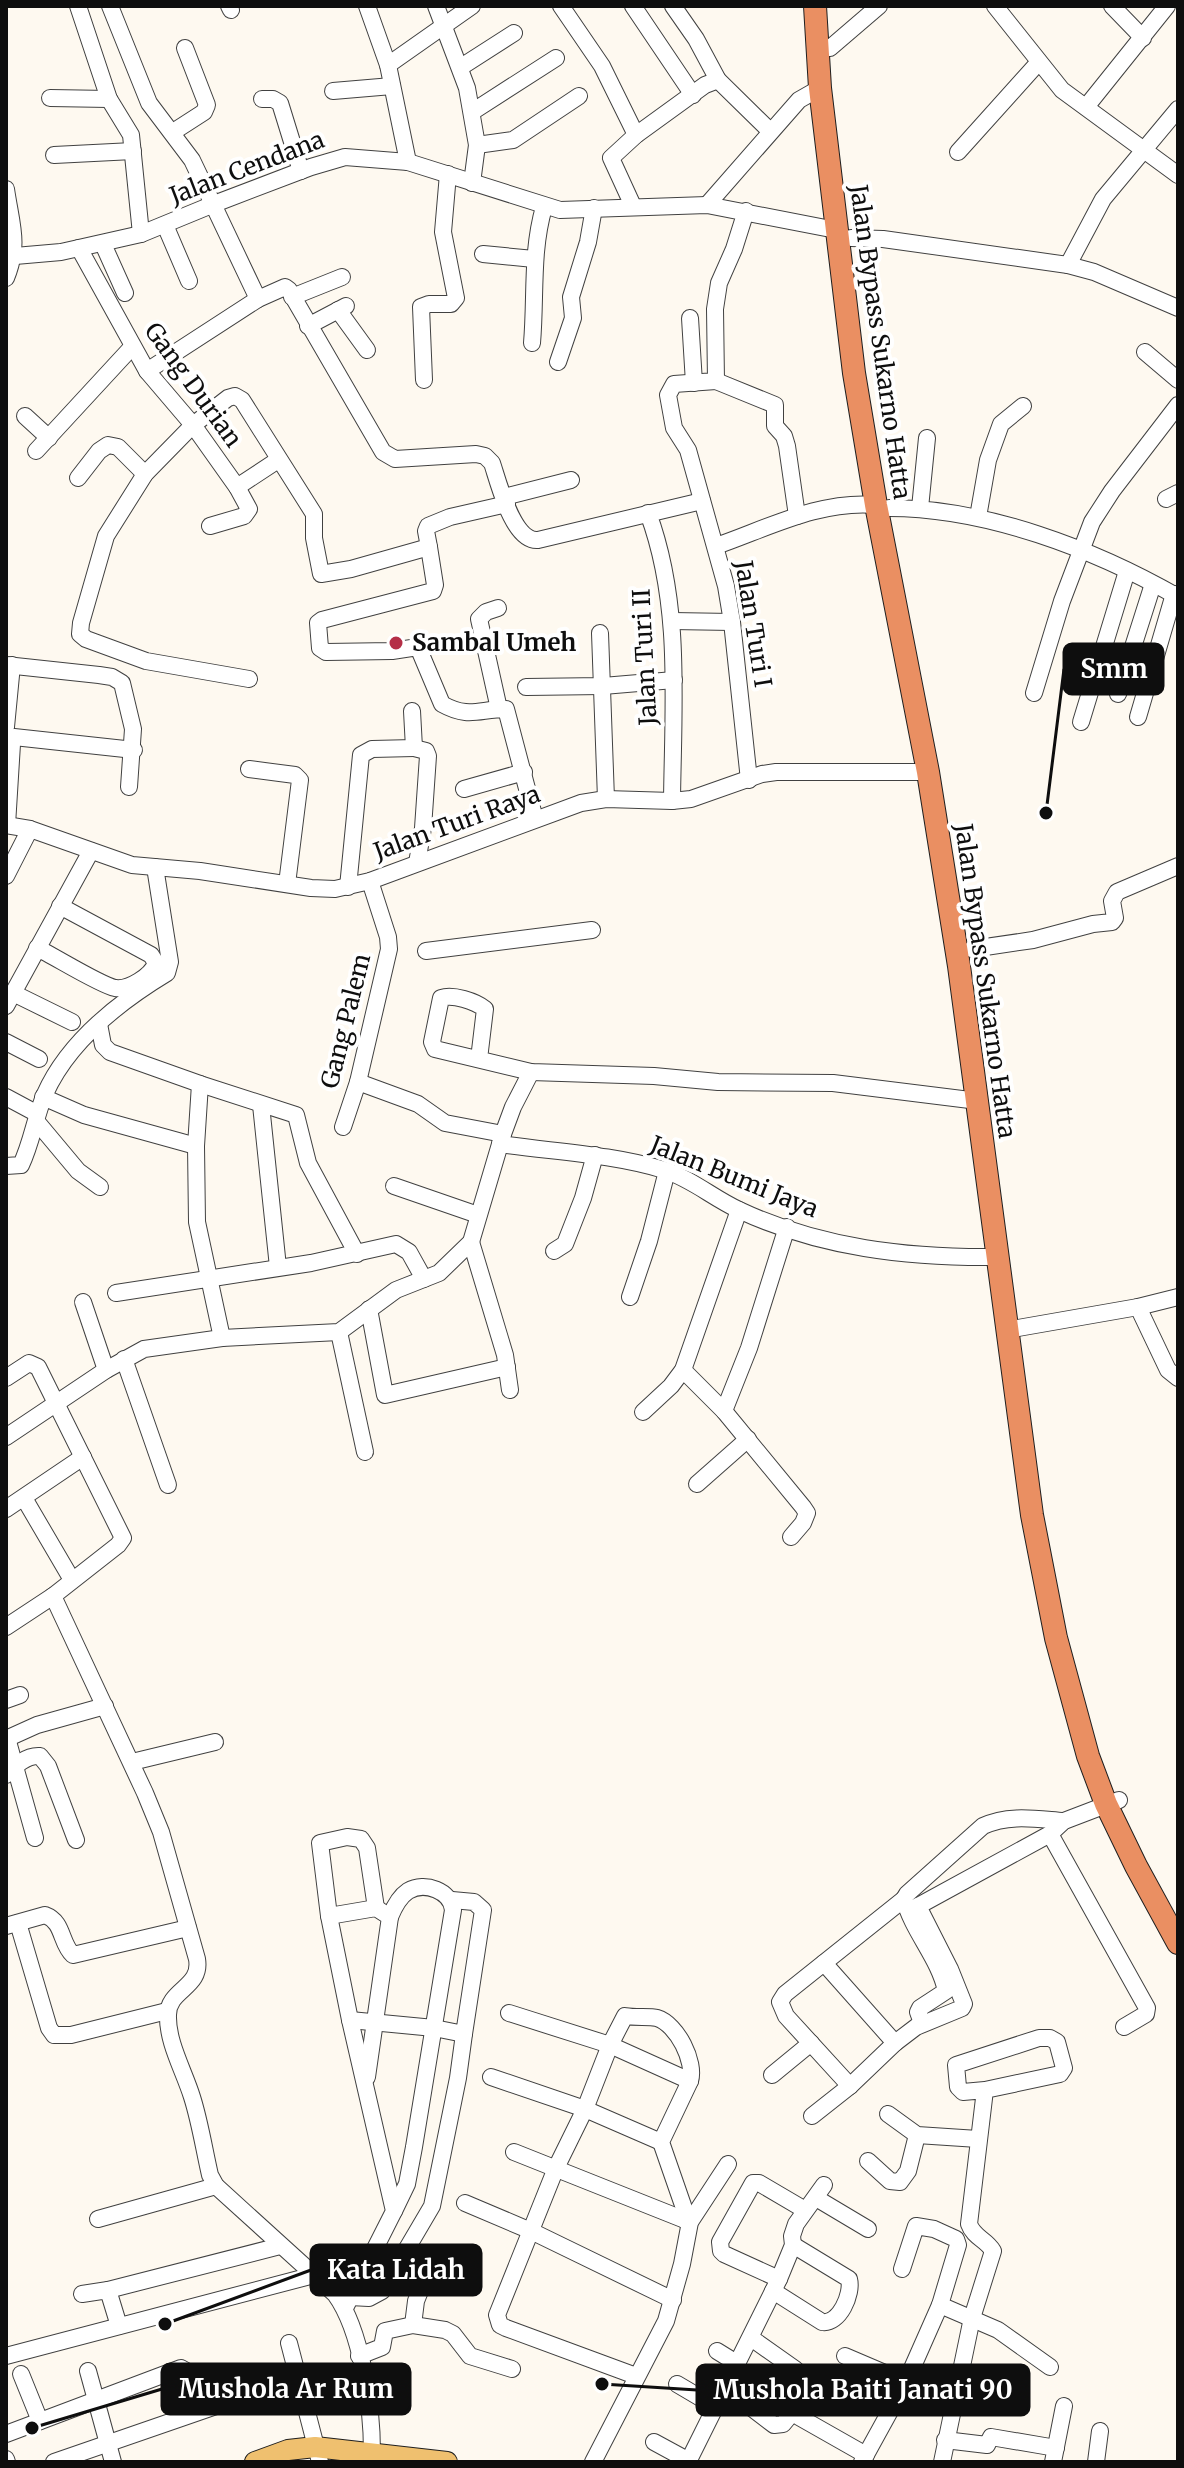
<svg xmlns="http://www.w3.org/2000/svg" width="1184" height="2468" font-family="Merriweather,serif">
<rect width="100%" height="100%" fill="#fef9f0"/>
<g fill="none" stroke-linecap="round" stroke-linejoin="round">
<defs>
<g id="minor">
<path d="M78 6 109 99 131 135 141 234"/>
<path d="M110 6 149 103 192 160 258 299"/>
<path d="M229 6 231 10"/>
<path d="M367 6 388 65 408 162"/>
<path d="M436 6 467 88 477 145 472 183"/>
<path d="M561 6 602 66 636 135"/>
<path d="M633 6 693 95"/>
<path d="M673 6 696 39 718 80 770 131"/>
<path d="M995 6 1062 90 1178 175"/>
<path d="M1112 6 1143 38"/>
<path d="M830 48 879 6"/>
<path d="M388 65 472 6"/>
<path d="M461 67 514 33"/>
<path d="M333 91 392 86"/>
<path d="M50 98 109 99"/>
<path d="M262 99H273L280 103 301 171"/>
<path d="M1086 107 1167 6"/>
<path d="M472 112 556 58"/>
<path d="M173 132 204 112 207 105 185 48"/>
<path d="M477 145 513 140 579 96"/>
<path d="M958 152 1038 63"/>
<path d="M54 155 133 151"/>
<path d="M6 189C11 224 20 244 6 278"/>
<path d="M707 205 799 100 820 88"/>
<path d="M633 206 611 158 636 135 705 85 718 80"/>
<path d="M746 211 734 249 719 283 715 309 716 381 674 384 668 395 674 428 688 450 726 586 732 622 749 780"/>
<path d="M165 225 189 281"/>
<path d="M851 238 883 239 1068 265 1094 272 1178 308"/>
<path d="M103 244 125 293"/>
<path d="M79 248 147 371 193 425 237 487 249 509 244 516 210 526"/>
<path d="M6 254 15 256 61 252 141 234 214 204 311 167 345 157 408 162 560 210 707 205 836 230"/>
<path d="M483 254 534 259"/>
<path d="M1068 265 1103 199 1178 109"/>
<path d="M292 297 342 277"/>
<path d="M338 310 367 350"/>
<path d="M690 318 694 383"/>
<path d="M308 326 346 306"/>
<path d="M532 343C536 297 531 252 544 207"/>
<path d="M1145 352 1178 380"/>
<path d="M558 362 573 318 571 297 588 242 594 208"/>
<path d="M147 371 258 299 285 287 289 290 383 452 395 459 476 454 485 456 492 463C499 484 513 542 538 540L702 501"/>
<path d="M424 380 421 307 429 304H451L456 298 443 232 448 174"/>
<path d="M716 381 775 405V426L784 436 787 446 797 516"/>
<path d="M25 416 49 438"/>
<path d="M36 451 132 347"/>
<path d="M78 478 99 451 108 445 118 447 145 474"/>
<path d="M237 487 278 460"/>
<path d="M504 497 571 480"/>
<path d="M1166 499 1178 493"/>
<path d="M889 508C986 508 1094 549 1178 597"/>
<path d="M920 508 927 438"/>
<path d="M648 513C682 604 673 705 672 801"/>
<path d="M978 517 988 460 1001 424 1023 406"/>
<path d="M716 546C768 528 820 500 876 505"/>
<path d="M429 547 435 585 433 591 322 620 318 623 320 648 326 652 392 651 418 647 442 704C469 719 479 709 506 709L535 819"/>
<path d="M498 608 486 612 479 619 499 709"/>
<path d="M672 621 732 622"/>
<path d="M600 633 606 799"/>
<path d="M6 665 99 675 112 677 122 683 133 729 129 787"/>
<path d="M249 679 146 661 86 639 80 634 81 623 106 536 145 474 193 425 228 398 235 396 242 400 314 514V538L321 574 351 569 429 547 426 531 428 526 450 517 507 504"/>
<path d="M526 687 603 686 674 680"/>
<path d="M1034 693 1062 601 1092 522 1112 491 1178 405"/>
<path d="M1118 694 1153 584"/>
<path d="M1138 717 1174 594"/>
<path d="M1081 722 1127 571"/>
<path d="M6 727 12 665"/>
<path d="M14 737 134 750"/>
<path d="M414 748 426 751 428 756 423 828 417 863"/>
<path d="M249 769 295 775 300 780 287 884"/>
<path d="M464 789 524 772"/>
<path d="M6 825 30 829 132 865 200 871 311 888 335 889 370 881 581 803 606 799 672 801 691 799 762 774 776 772H928"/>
<path d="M7 825 12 744"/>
<path d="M6 876 30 829"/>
<path d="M348 887 361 755 372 749 414 748 412 711"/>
<path d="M37 948C54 956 100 985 115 988 129 990 151 976 156 963L151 955 60 906"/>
<path d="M972 949 1033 940 1093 924 1112 922 1115 918 1112 901 1117 892 1178 866"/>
<path d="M426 951 592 930"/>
<path d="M13 993 72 1022"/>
<path d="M6 1006 91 851"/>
<path d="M99 1024 103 1045 110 1052 200 1084 196 1146 197 1222 222 1338"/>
<path d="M6 1042 39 1059"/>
<path d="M479 1059 485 1009C475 1001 453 994 441 998L432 1042 435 1049 531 1072 654 1076 718 1082 833 1083 978 1101"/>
<path d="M358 1082 418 1104 445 1123 503 1134"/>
<path d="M200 1084 296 1115 308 1163 357 1254"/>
<path d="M6 1097 34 1112"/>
<path d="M43 1097 84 1115 196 1146"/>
<path d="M261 1105 278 1267"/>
<path d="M37 1122 78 1171 100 1187"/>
<path d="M343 1127 358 1082 389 949 388 937 370 881"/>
<path d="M500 1144C555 1152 611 1154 664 1170 692 1179 713 1198 739 1210 820 1248 908 1258 996 1257"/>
<path d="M6 1166 21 1165C32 1142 35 1117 45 1094 68 1042 119 1002 167 973L170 962 155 867"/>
<path d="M394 1186 478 1215"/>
<path d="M471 1242 505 1355 510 1390"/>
<path d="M554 1251 565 1244 583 1198 595 1155"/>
<path d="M116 1293 311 1263 396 1244 409 1252 424 1279"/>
<path d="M630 1297 649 1241 667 1171"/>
<path d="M83 1302 106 1370"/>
<path d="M1138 1307 1168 1370 1178 1378"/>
<path d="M369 1309 385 1395 507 1367"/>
<path d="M1018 1328 1138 1307 1178 1297"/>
<path d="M339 1332 365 1452"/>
<path d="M124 1359 168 1485"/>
<path d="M683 1370 724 1411 803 1507 807 1513 803 1523 791 1537"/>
<path d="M6 1378 29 1363 38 1367 123 1538 118 1545 53 1596 6 1627"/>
<path d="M724 1411 749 1348 787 1227"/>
<path d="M643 1412 671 1386 683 1370 739 1210"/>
<path d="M6 1437 106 1370 144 1349 222 1338 339 1332 396 1290 439 1273 471 1242 503 1134 513 1107 531 1072"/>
<path d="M697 1484 748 1439"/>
<path d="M24 1498 72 1580"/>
<path d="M6 1509 83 1457"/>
<path d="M53 1596 145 1793 161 1832 197 1959C202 1988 168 1989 168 2015 167 2042 184 2071 192 2097 200 2122 204 2149 210 2175L216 2186 335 2294C362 2331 372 2407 372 2453"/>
<path d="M6 1700 20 1695"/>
<path d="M7 1738 35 1838"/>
<path d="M6 1739 37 1725 105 1706"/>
<path d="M132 1762 215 1742"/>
<path d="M6 1775C15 1766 26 1755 40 1756L48 1766 76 1840"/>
<path d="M1050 1834 1147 2008 1146 2014 1124 2027"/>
<path d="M909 1911 1050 1834 1064 1821 1119 1800"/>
<path d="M329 1916 376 1908 390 1917 367 2077"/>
<path d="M390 1917C394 1907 399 1897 408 1891 425 1881 451 1891 453 1910L414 2147 407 2184 394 2211"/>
<path d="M18 1923 49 2028 54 2035H71L167 2011"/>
<path d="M6 1926 45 1915C64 1922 60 1943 73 1955L188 1928"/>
<path d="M824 1963 895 2043"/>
<path d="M509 2013 610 2045 690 2081"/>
<path d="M350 2020 434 2028 464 2034 483 1910 474 1902 452 1900"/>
<path d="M922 2023 918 2012 920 2008 946 1991C939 1958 913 1932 904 1899L907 1894 983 1826C1009 1814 1036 1819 1064 1821"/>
<path d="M772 2075 811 2043"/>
<path d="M491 2077 585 2109 661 2142"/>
<path d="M850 2086 786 2016 780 2002 785 1994 904 1899"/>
<path d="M888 2114 917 2135 978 2139"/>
<path d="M812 2116 850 2086 895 2043 916 2027 962 2008 964 2004 950 1969 918 1906"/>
<path d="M514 2152 690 2222"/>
<path d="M868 2161 890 2181 900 2182 908 2171 917 2135"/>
<path d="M816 2198 868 2229"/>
<path d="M465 2203 531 2231 673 2300"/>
<path d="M98 2219 216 2186"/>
<path d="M779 2279 724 2254 721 2251 720 2242 753 2183H759L805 2210"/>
<path d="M108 2290 280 2246"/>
<path d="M773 2291 822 2322C839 2325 853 2294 849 2279L793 2245"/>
<path d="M82 2294 108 2290 119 2326"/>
<path d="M350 2297 369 2298 382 2291 432 2206 458 2078 464 2034"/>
<path d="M940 2305 998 2330 1050 2367"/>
<path d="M345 2308 394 2211 350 2020 329 1916 320 1843 347 1837 361 1839 367 1848 376 1908"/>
<path d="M413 2325 416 2301 424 2281"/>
<path d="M289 2343 320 2462"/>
<path d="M717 2351 738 2364"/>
<path d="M6 2356 314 2275"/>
<path d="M359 2356 382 2347 385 2331 413 2325 445 2330 453 2334 470 2356 512 2369"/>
<path d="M845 2356 906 2382"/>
<path d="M88 2371 113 2462"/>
<path d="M21 2374 40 2421"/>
<path d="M636 2376 506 2328 500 2325 497 2315 556 2168 585 2109 610 2045 625 2016C635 2018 650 2016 657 2018 677 2024 696 2062 690 2081L661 2142 686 2214 685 2220"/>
<path d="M677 2384 716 2407"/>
<path d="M727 2389 774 2425 783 2424C795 2411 807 2385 795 2369L751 2338"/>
<path d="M799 2417 866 2455"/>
<path d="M6 2434 181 2368 195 2376 206 2408"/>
<path d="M945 2440 987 2445 991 2437 1056 2448"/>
<path d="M654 2442 689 2461"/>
<path d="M6 2459 7 2462"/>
<path d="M54 2462 222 2404"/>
<path d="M593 2462 666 2321 682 2264 690 2222 728 2164"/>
<path d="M688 2462 779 2279 793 2245 792 2236 796 2224 824 2185"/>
<path d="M862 2462 906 2382 940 2305 958 2245 956 2239 934 2229 916 2226 902 2269"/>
<path d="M942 2462 972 2318 993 2251C986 2239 974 2238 969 2224L985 2090 1060 2074 1064 2068 1057 2042 1050 2038H1039L956 2065 958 2087 963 2092 985 2090"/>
<path d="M1053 2462 1064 2406"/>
<path d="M1096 2462 1100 2431"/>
</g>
<path id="major" d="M255 2462 288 2450 315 2447 447 2462"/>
<path id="highway" d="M815 6 820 88 854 373 876 505 928 772 959 966 1032 1515 1056 1638 1088 1756 1106 1804 1136 1866 1178 1943"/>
</defs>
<use href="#minor" stroke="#414141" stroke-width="18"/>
<use href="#major" stroke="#1f1f1f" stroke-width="22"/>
<use href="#highway" stroke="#1f1f1f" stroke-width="24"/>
<use href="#minor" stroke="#fff" stroke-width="16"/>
<use href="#major" stroke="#efc06f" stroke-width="20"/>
<use href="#highway" stroke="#ea8f62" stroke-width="22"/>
</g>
<circle fill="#b52f47" stroke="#fff" stroke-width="3" cx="396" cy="643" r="8"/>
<g text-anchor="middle" stroke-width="8" stroke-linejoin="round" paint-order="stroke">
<g font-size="24" fill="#0e0e0e" stroke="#fff">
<text transform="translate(247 168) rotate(-21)" y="8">Jalan Cendana</text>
<text transform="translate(880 342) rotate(82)" y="8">Jalan Bypass Sukarno Hatta</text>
<text transform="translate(193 385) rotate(54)" y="8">Gang Durian</text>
<text transform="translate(753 624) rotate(81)" y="8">Jalan Turi I</text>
<text transform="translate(645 657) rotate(-93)" y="8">Jalan Turi II</text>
<text transform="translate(457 823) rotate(-20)" y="8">Jalan Turi Raya</text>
<text transform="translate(985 981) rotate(82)" y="8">Jalan Bypass Sukarno Hatta</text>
<text transform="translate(346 1021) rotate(-76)" y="8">Gang Palem</text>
<text transform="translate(734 1177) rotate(22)" y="8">Jalan Bumi Jaya</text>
</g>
<g font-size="24" font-weight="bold" fill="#0e0e0e" stroke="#fff" text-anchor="start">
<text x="412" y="651">Sambal Umeh</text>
</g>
</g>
<path fill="none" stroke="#0e0e0e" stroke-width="3" d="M1046 813L1064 669M165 2324L311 2270M32 2428L162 2389M602 2384L697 2390"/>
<g fill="#0e0e0e" stroke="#fff" stroke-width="3">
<circle cx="1046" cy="813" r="8"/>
<circle cx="165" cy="2324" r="8"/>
<circle cx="32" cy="2428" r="8"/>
<circle cx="602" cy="2384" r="8"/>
</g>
<g fill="#0e0e0e" stroke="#0e0e0e" stroke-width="3">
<rect x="1064" y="644" width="99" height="50" rx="8"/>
<rect x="311" y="2245" width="170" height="50" rx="8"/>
<rect x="162" y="2364" width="248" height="50" rx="8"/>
<rect x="697" y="2365" width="332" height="50" rx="8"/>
</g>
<g font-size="26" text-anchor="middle" font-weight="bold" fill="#fff">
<text x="1114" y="678">Smm</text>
<text x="396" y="2279">Kata Lidah</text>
<text x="286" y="2398">Mushola Ar Rum</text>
<text x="863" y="2399">Mushola Baiti Janati 90</text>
</g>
<rect width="1184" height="2468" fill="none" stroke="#0e0e0e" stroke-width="16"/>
</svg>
